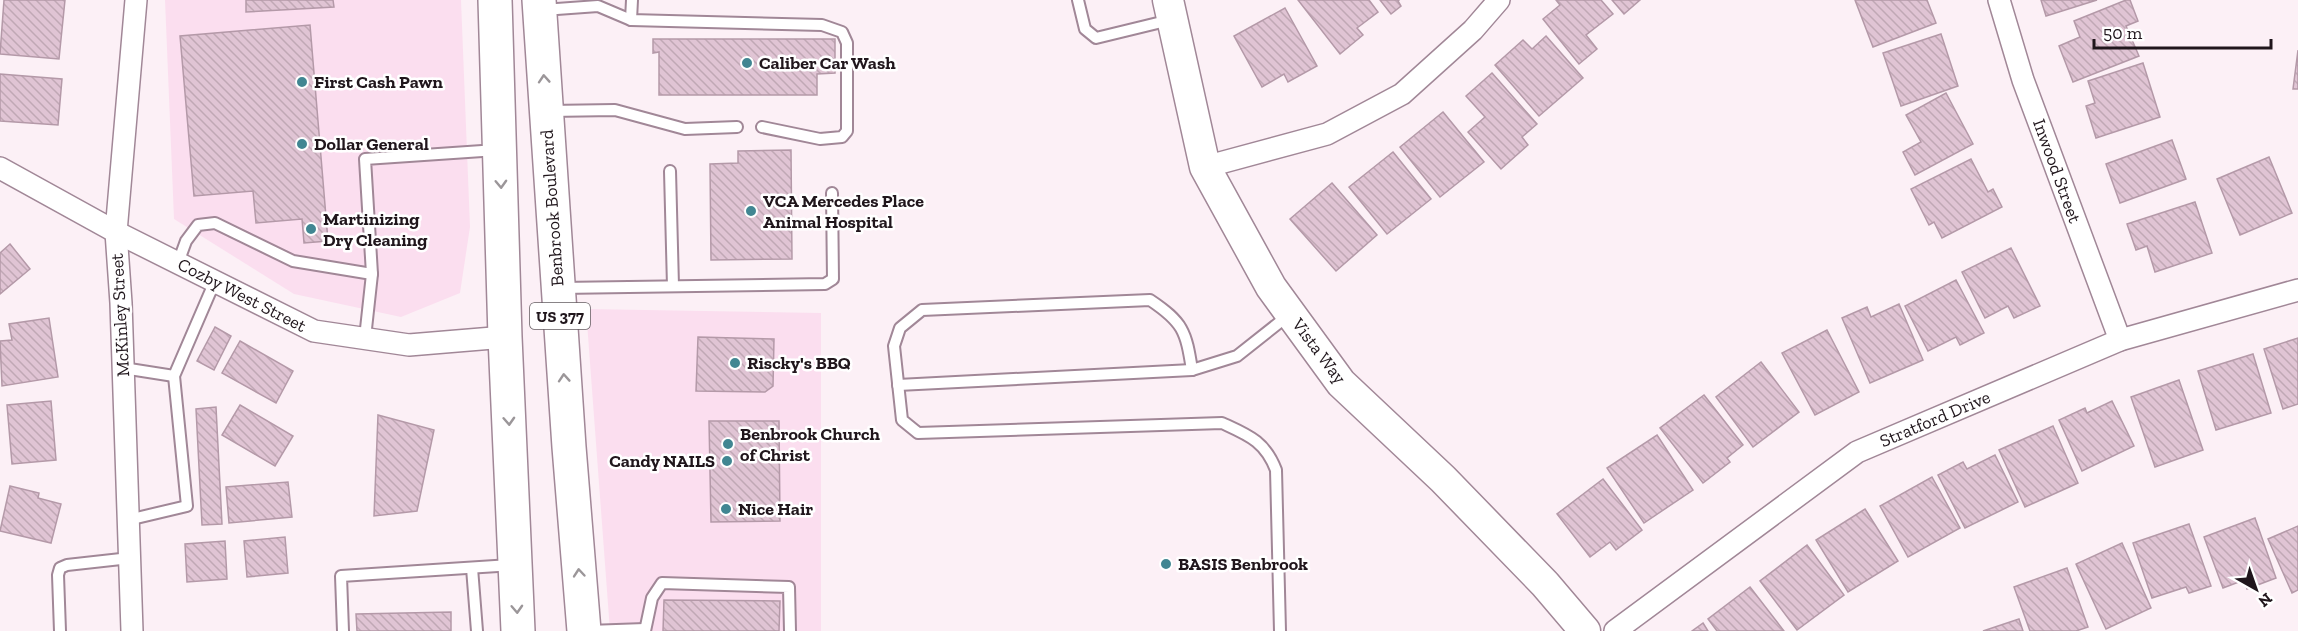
<svg xmlns="http://www.w3.org/2000/svg" width="2298" height="631" font-family="'Zilla Slab',serif">
<defs>
<pattern id="building-back-hatch" width="6" height="6" patternUnits="userSpaceOnUse" patternTransform="scale(1.5)"><rect width="6" height="6" fill="#e0c4d4"/><path d="M-1 5l2 2M0 0l6 6M5-1l2 2" fill="none" stroke="#c0a8b5"/></pattern>
</defs>
<rect width="100%" height="100%" fill="#fcf0f6"/>
<g fill="#fbdeef">
<path d="M165 0H461L470 227 460 293 401 317 294 294 174 219Z"/>
<path d="M586 309 821 313V631H610Z"/>
</g>
<g fill="url(#building-back-hatch)" stroke="#b499a8" stroke-width="1.5">
<path d="M4 0H65L59 59 0 54Z"/>
<path d="M246 0H333L334 7 246 12Z"/>
<path d="M1298 0H1369L1378 12 1357 28 1363 35 1340 54Z"/>
<path d="M1380 0H1399L1398 1 1401 6 1391 14Z"/>
<path d="M1556 0H1601L1613 14 1586 35 1597 49 1579 64 1543 19 1560 5Z"/>
<path d="M1612 0H1640L1624 14Z"/>
<path d="M1855 0H1927L1936 23 1873 47Z"/>
<path d="M2041 0H2097L2046 16Z"/>
<path d="M2126 0H2130L2138 21 2126 26 2139 56 2073 82 2059 46 2080 37 2074 21Z"/>
<path d="M1285 8 1317 66 1288 82 1284 74 1262 87 1234 36Z"/>
<path d="M310 25 328 241 304 243 302 219 256 223 253 191 194 196 180 36Z"/>
<path d="M1941 34 1958 86 1901 106 1883 53Z"/>
<path d="M1546 36 1583 78 1539 116 1495 65 1523 40 1532 49Z"/>
<path d="M653 39H835V73L817 74V95H659V52L653 53Z"/>
<path d="M2298 50V89H2293Z"/>
<path d="M2143 63 2160 117 2096 138 2086 106 2095 103 2088 81Z"/>
<path d="M1492 73 1537 124 1522 137 1528 145 1501 169 1468 132 1485 117 1466 96Z"/>
<path d="M0 74 62 79 58 125 0 121Z"/>
<path d="M1946 93 1973 144 1915 175 1903 152 1921 142 1906 115Z"/>
<path d="M1443 112 1484 162 1440 197 1400 147Z"/>
<path d="M2172 140 2186 179 2120 203 2106 164Z"/>
<path d="M791 150 792 259 711 260 710 164 738 163V151Z"/>
<path d="M1393 152 1431 199 1387 234 1349 187Z"/>
<path d="M2269 157 2292 213 2240 235 2217 179Z"/>
<path d="M1971 159 1988 192 1993 189 2002 207 1942 238 1934 222 1929 225 1911 189Z"/>
<path d="M1332 183 1377 235 1336 271 1290 219Z"/>
<path d="M2195 202 2212 253 2155 272 2147 246 2136 250 2127 224Z"/>
<path d="M10 244 30 269 0 294V253Z"/>
<path d="M2011 248 2040 306 2014 318 2008 306 1985 318 1962 272Z"/>
<path d="M1956 280 1984 333 1960 345 1956 337 1928 351 1905 306Z"/>
<path d="M1899 304 1923 360 1870 383 1842 318 1867 307 1871 317Z"/>
<path d="M49 318 58 377 2 386 0 341 12 340 9 324Z"/>
<path d="M215 327 231 336 214 370 197 361Z"/>
<path d="M1827 330 1859 392 1815 415 1782 353Z"/>
<path d="M698 337 774 339 773 386 765 392 696 391Z"/>
<path d="M2298 338V404L2283 409 2264 349Z"/>
<path d="M240 341 293 371 276 403 222 373Z"/>
<path d="M2253 354 2271 413 2216 430 2198 371Z"/>
<path d="M1761 362 1799 412 1753 447 1716 397Z"/>
<path d="M2179 380 2203 450 2155 467 2131 397Z"/>
<path d="M1704 395 1743 445 1727 458 1730 462 1703 483 1660 428Z"/>
<path d="M51 401 56 460 12 464 7 405Z"/>
<path d="M2112 401 2134 446 2082 471 2059 420 2085 408 2087 413Z"/>
<path d="M240 405 293 436 275 466 222 435Z"/>
<path d="M216 407 222 524 202 525 196 409Z"/>
<path d="M378 415 434 430 417 511 374 516Z"/>
<path d="M709 421H779L780 521 711 522Z"/>
<path d="M2053 426 2078 483 2025 507 1999 450Z"/>
<path d="M1657 435 1693 490 1644 523 1607 468Z"/>
<path d="M1995 455 2018 502 1965 528 1938 475 1963 462 1967 469Z"/>
<path d="M1932 477 1960 528 1908 557 1880 506Z"/>
<path d="M1603 479 1642 530 1616 550 1610 542 1590 557 1557 514Z"/>
<path d="M288 482 292 517 229 523 226 487Z"/>
<path d="M10 486 39 493 38 498 61 504 51 543 0 531Z"/>
<path d="M1865 509 1898 561 1848 592 1816 540Z"/>
<path d="M2255 518 2276 578 2247 589 2244 580 2223 588 2204 537Z"/>
<path d="M2189 524 2211 586 2189 593 2186 587 2152 598 2133 543Z"/>
<path d="M2298 526V590L2292 593 2268 539Z"/>
<path d="M285 537 288 573 247 577 244 541Z"/>
<path d="M225 541 227 579 187 582 185 544Z"/>
<path d="M2122 543 2151 608 2106 629 2076 564Z"/>
<path d="M1807 545 1844 595 1797 630 1760 581Z"/>
<path d="M2067 568 2088 627 2076 631H2030L2014 587Z"/>
<path d="M1750 587 1784 631H1717L1708 619Z"/>
<path d="M664 600 780 601 779 631H663Z"/>
<path d="M451 612V631H357L356 614Z"/>
<path d="M2019 619 2023 631H1983Z"/>
<path d="M1703 623 1708 631H1692Z"/>
</g>
<g fill="none" stroke-linecap="round" stroke-linejoin="round">
<defs>
<g id="lane">
<path d="M1078 0 1085 29 1096 38 1170 20"/>
<path d="M543 10 598 6 631 20 822 25 842 32 847 43V131L842 137 820 139 762 127"/>
<path d="M631 20 632 0"/>
<path d="M549 111 615 110 685 129 737 127"/>
<path d="M670 171 673 286"/>
<path d="M178 263 186 241 198 225 215 223 293 261 372 274"/>
<path d="M561 288 825 284 833 279 832 193"/>
<path d="M365 338 372 274 365 159 497 150"/>
<path d="M123 368 174 376"/>
<path d="M898 385 1192 370"/>
<path d="M128 520 187 506 174 376 215 281"/>
<path d="M472 568 477 631"/>
<path d="M60 631 58 575 60 568 67 565 130 558"/>
<path d="M343 631 341 576 512 565"/>
<path d="M588 631 645 629"/>
<path d="M645 631 652 598 662 583 789 587 790 631"/>
<path d="M1280 631 1276 470C1265 441 1248 435 1222 423L918 433 902 420 894 346 900 328 922 310 1150 300C1183 322 1186 331 1192 370L1237 356 1290 314"/>
</g>
<g id="street">
<path d="M1999 0 2023 80 2120 340"/>
<path d="M1205 167 1327 134 1402 94 1473 30 1499 0"/>
<path d="M0 168 116 232 314 331 409 345 505 337"/>
<path d="M132 631 121 303 116 232 136 0"/>
<path d="M1615 631 1857 452 2120 340 2298 290"/>
</g>
<path id="secondary" d="M1168 0 1205 167 1271 287 1341 383 1443 479 1545 584 1585 631"/>
<g id="highway">
<path d="M495 0 505 337 518 631"/>
<path d="M539 0 569 447 584 631"/>
</g>
</defs>
<use href="#lane" stroke="#a18797" stroke-width="14"/>
<use href="#street" stroke="#a18797" stroke-width="24"/>
<use href="#secondary" stroke="#a18797" stroke-width="33"/>
<use href="#highway" stroke="#a18797" stroke-width="36"/>
<use href="#lane" stroke="#fff" stroke-width="10"/>
<use href="#street" stroke="#fff" stroke-width="21"/>
<use href="#secondary" stroke="#fff" stroke-width="30"/>
<use href="#highway" stroke="#fff" stroke-width="33"/>
</g>
<defs><path id="oneway-chevron" d="M-2-3.5L2.5 0L-2 3.5" fill="none" stroke-width="1.6" stroke-linecap="round" stroke-linejoin="round" transform="scale(1.5)"/></defs>
<g stroke="#9b9699">
<use href="#oneway-chevron" transform="translate(544 79) rotate(-94)"/>
<use href="#oneway-chevron" transform="translate(501 184) rotate(88)"/>
<use href="#oneway-chevron" transform="translate(564 378) rotate(-94)"/>
<use href="#oneway-chevron" transform="translate(509 421) rotate(87)"/>
<use href="#oneway-chevron" transform="translate(579 573) rotate(-95)"/>
<use href="#oneway-chevron" transform="translate(517 609) rotate(87)"/>
</g>
<g fill="#418692" stroke="#fff" stroke-width="2">
<circle cx="747" cy="63" r="6"/>
<circle cx="302" cy="82" r="6"/>
<circle cx="302" cy="144" r="6"/>
<circle cx="751" cy="211" r="6"/>
<circle cx="311" cy="229" r="6"/>
<circle cx="735" cy="363" r="6"/>
<circle cx="728" cy="444" r="6"/>
<circle cx="727" cy="461" r="6"/>
<circle cx="726" cy="509" r="6"/>
<circle cx="1166" cy="564" r="6"/>
</g>
<g text-anchor="middle" stroke-width="5" stroke-linejoin="round" paint-order="stroke">
<rect fill="#fff" stroke="#635c60" stroke-width="1.5" x="530" y="303" width="60" height="26" rx="4.5"/>
<g font-size="16" font-weight="bold" fill="#20161c">
<text x="560" y="322">US 377</text>
</g>
<g font-size="18" font-weight="bold" fill="#20161c" stroke="#fff" text-anchor="start">
<text x="759" y="69">Caliber Car Wash</text>
<text x="314" y="88">First Cash Pawn</text>
<text x="314" y="150">Dollar General</text>
<text x="763" y="207">VCA Mercedes Place<tspan x="763" dy="21">Animal Hospital</tspan></text>
<text x="323" y="225">Martinizing<tspan x="323" dy="21">Dry Cleaning</tspan></text>
<text x="747" y="369">Riscky's BBQ</text>
<text x="740" y="440">Benbrook Church<tspan x="740" dy="21">of Christ</tspan></text>
<text x="715" y="467" text-anchor="end">Candy NAILS</text>
<text x="738" y="515">Nice Hair</text>
<text x="1178" y="570">BASIS Benbrook</text>
</g>
<g font-size="18" fill="#20161c" stroke="#fff">
<text transform="translate(2057 171) rotate(70)" y="6">Inwood Street</text>
<text transform="translate(552 208) rotate(-94)" y="6">Benbrook Boulevard</text>
<text transform="translate(242 295) rotate(27)" y="6">Cozby West Street</text>
<text transform="translate(120 315) rotate(-93)" y="6">McKinley Street</text>
<text transform="translate(1319 351) rotate(53)" y="6">Vista Way</text>
<text transform="translate(1935 419) rotate(-23)" y="6">Stratford Drive</text>
</g>
</g>
<g transform="translate(2256 589) rotate(140)" stroke="#ffffff" stroke-width="4.5" paint-order="stroke">
<path d="M0-4.5L10 22L0 15L-10 22Z" fill="#20161c"/>
<text y="-9" font-size="16" font-weight="bold" text-anchor="middle" fill="#20161c">N</text>
</g>
<path d="M2094 39v9h177v-9" fill="none" stroke="#20161c" stroke-width="3"/>
<text x="2103" y="39" font-size="18" fill="#20161c" stroke="#ffffff" stroke-width="4.5" paint-order="stroke">50 m</text>
</svg>
